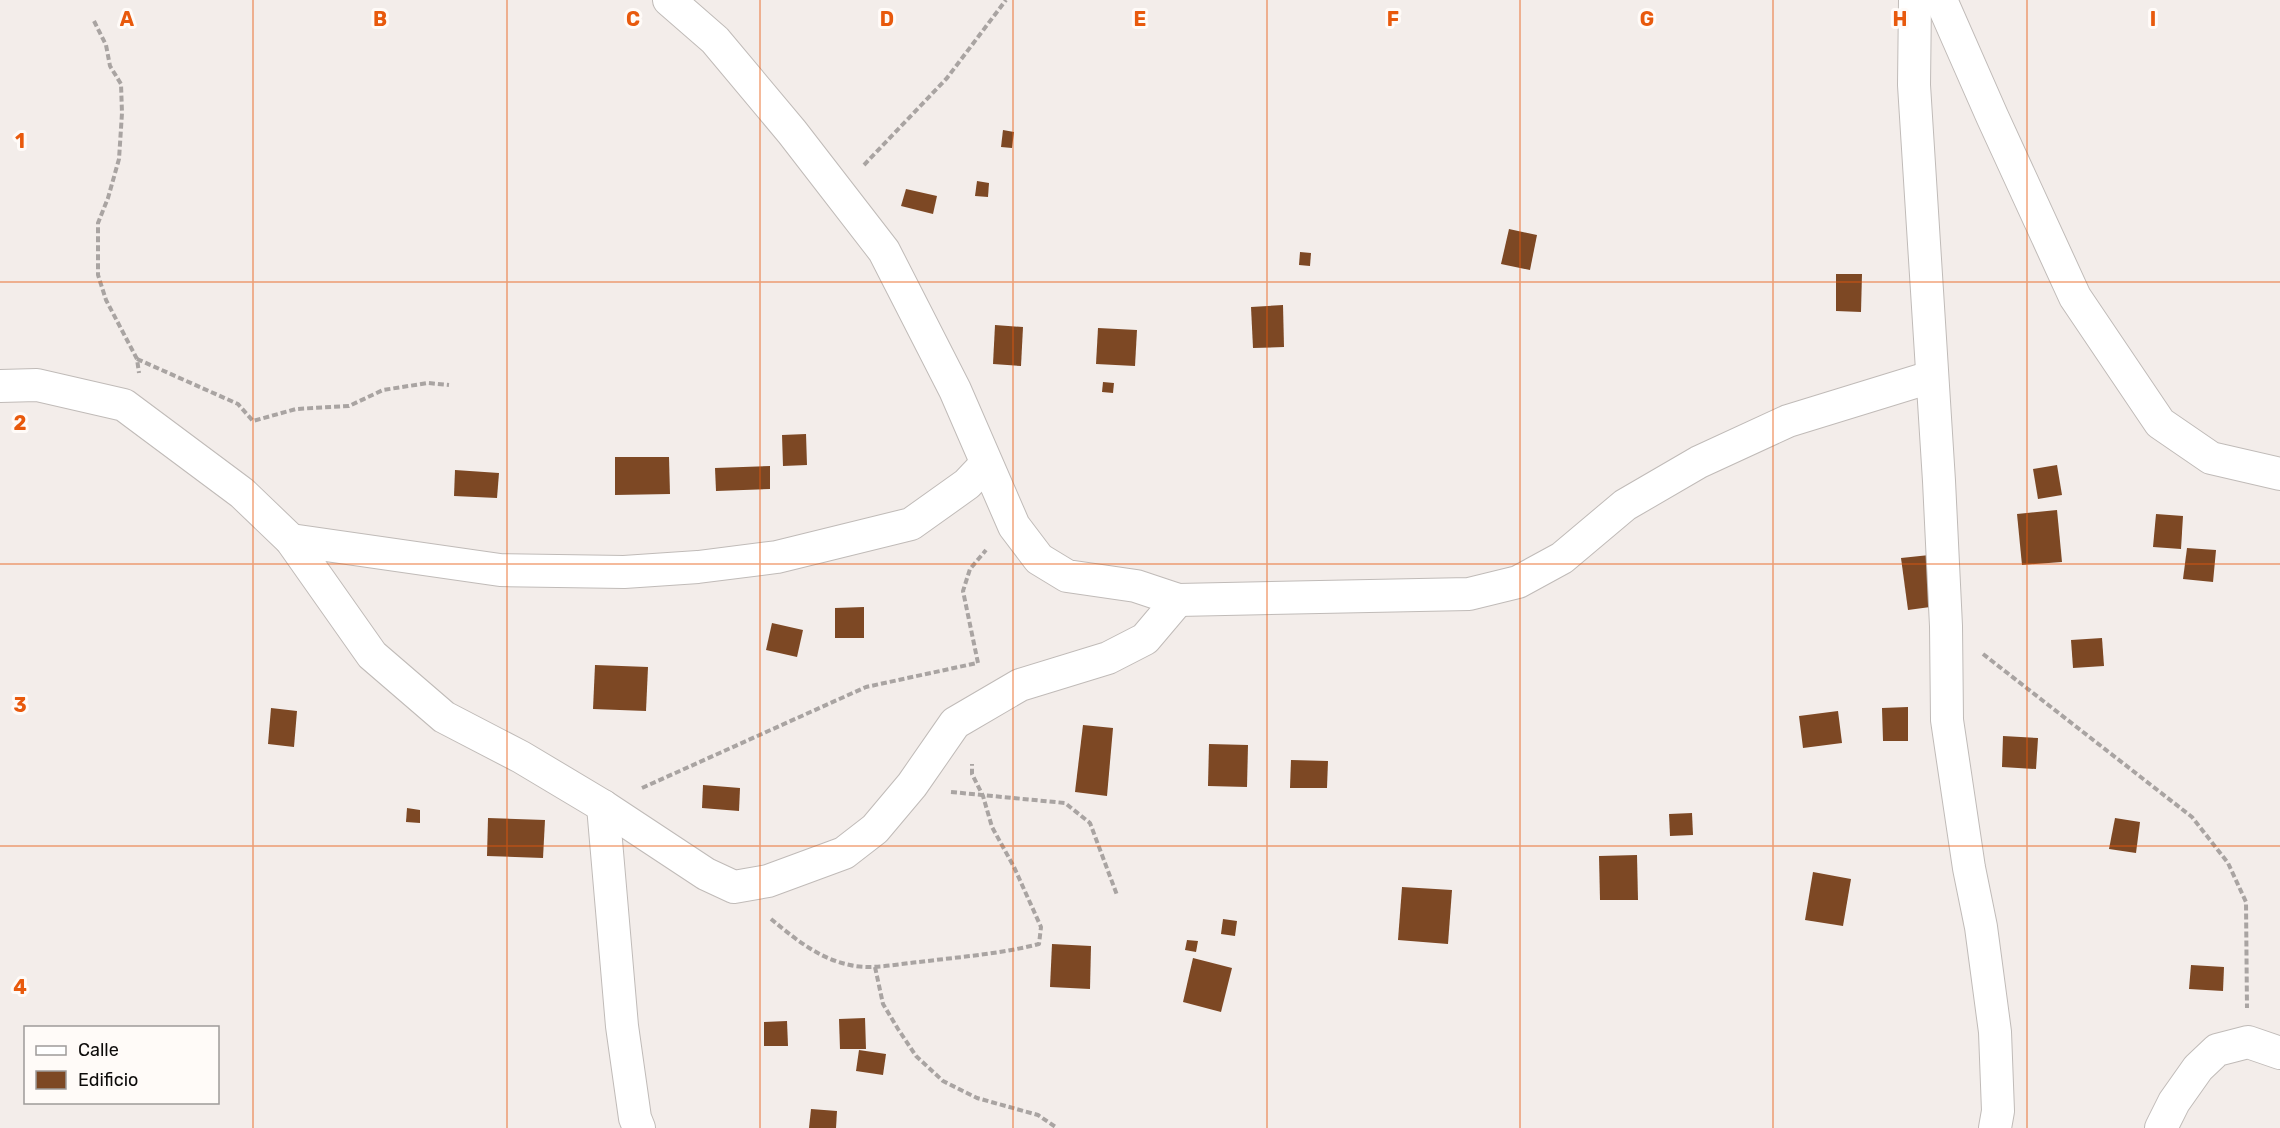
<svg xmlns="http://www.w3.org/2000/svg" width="2280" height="1128" font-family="Rubik,sans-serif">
<rect width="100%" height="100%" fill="#f3edea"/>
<g fill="#7d4824">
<path d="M1003 130 1014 132 1012 148 1001 147Z"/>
<path d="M977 181 989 183 988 197 975 196Z"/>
<path d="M906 189 937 196 933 214 901 206Z"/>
<path d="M1509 229 1537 235 1530 270 1501 264Z"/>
<path d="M1300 252 1311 253 1310 266 1299 265Z"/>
<path d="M1836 274H1862L1861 312 1836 311Z"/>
<path d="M1283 305 1284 347 1253 348 1251 307Z"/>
<path d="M995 325 1023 327 1021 366 993 364Z"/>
<path d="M1098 328 1137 330 1135 366 1096 364Z"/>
<path d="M1103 382 1114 383 1113 393 1102 392Z"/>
<path d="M806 434 807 465 783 466 782 435Z"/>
<path d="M615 457H669L670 494 615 495Z"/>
<path d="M2057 465 2062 495 2038 499 2033 469Z"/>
<path d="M770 466V489L716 491 715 468Z"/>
<path d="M455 470 499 473 497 498 454 496Z"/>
<path d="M2057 510 2062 562 2022 565 2017 514Z"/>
<path d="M2156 514 2183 516 2181 549 2153 547Z"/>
<path d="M2187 548 2216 550 2213 582 2183 579Z"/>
<path d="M1939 554 1945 605 1908 610 1901 558Z"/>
<path d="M864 607V638H835V608Z"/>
<path d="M772 623 803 630 797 657 766 650Z"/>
<path d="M2102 638 2104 666 2073 668 2071 640Z"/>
<path d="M595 665 648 667 646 711 593 709Z"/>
<path d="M1908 707V741H1883L1882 708Z"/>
<path d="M271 708 297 711 294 747 268 744Z"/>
<path d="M1838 711 1842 743 1803 748 1799 716Z"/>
<path d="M1083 725 1113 728 1107 796 1075 792Z"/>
<path d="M2003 736 2038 738 2036 769 2002 767Z"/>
<path d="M1209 744 1248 745 1247 787 1208 786Z"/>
<path d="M1291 760 1328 761 1327 788H1290Z"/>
<path d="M703 785 740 788 739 811 702 808Z"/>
<path d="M407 808 420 810V823L406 822Z"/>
<path d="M1692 813 1693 835 1670 836 1669 814Z"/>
<path d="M488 818 545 820 543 858 487 856Z"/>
<path d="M2115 818 2140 822 2136 853 2109 849Z"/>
<path d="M1637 855 1638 900H1600L1599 856Z"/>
<path d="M1813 872 1851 879 1843 926 1805 920Z"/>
<path d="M1402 887 1452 890 1448 944 1398 940Z"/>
<path d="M1223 919 1237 921 1235 936 1221 934Z"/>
<path d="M1187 940 1198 941 1196 952 1185 950Z"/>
<path d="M1052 944 1091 946 1090 989 1050 987Z"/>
<path d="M1193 958 1232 968 1221 1012 1183 1002Z"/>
<path d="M2191 965 2224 967 2223 991 2189 989Z"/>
<path d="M865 1018 866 1049H840L839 1019Z"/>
<path d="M787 1021 788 1046H764V1022Z"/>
<path d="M859 1050 886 1054 883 1075 856 1071Z"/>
<path d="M811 1109 837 1111 836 1128H809Z"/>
</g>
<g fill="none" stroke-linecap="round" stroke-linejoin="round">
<defs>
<g id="minor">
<path d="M669 0 715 40 792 132 884 251 955 390 1014 526 1039 559 1067 576 1136 586 1178 600 1469 594 1518 582 1562 558 1625 505 1699 462 1788 421 1931 377"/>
<path d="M1915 0 1914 85 1939 481 1946 626 1947 720 1969 868 1981 927 1995 1032 1998 1111 1995 1128"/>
<path d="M1941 0 1992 116 2075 297 2160 423 2211 458 2280 474"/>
<path d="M0 386 37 385 124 405 242 493 291 540 372 655 444 717 521 757 603 806 706 874 734 887 768 881 844 853 875 829 912 785 955 723 1020 685 1108 658 1145 639 1178 600"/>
<path d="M291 540 500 570 624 572 698 567 777 557 911 524 967 484 986 464"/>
<path d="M603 806 622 1026 635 1118 639 1128"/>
<path d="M2161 1128 2174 1102 2198 1068 2217 1050 2248 1042 2280 1053"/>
</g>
</defs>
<use href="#minor" stroke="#c0bbb8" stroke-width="34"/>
<g stroke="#a9a4a2" stroke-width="4" stroke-dasharray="6 3" stroke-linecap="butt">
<path d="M94 21 106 45 110 66 121 84 122 113 119 159 108 198 98 223V275L106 300 137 359 139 373"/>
<path d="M864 165 947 78 1006 0"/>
<path d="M137 359 238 404 253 421 296 409 349 406 383 390 428 383 449 385"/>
<path d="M1983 654 2192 817 2228 863 2246 902 2247 1008"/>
<path d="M978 663 963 591 970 569 986 550"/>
<path d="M642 788 866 687 977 663"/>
<path d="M951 792 1065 803 1090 823 1117 895"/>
<path d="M771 919C794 938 819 959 850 965 872 970 897 964 919 962 959 957 1000 954 1039 944L1041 927 1014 867 992 827 983 796 972 774V764"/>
<path d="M875 967 883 1004 898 1029 916 1056 943 1081 977 1098 1038 1115 1057 1128"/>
</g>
<use href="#minor" stroke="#fff" stroke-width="32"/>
</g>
<path fill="none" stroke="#e8590c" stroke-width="1.5" stroke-opacity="0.55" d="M253 0V1128M507 0V1128M760 0V1128M1013 0V1128M1267 0V1128M1520 0V1128M1773 0V1128M2027 0V1128M0 282H2280M0 564H2280M0 846H2280"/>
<g font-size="20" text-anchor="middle" font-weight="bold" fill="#e8590c" stroke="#fffbf8" stroke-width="6" stroke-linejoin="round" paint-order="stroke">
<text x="127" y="26">A</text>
<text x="380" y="26">B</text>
<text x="633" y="26">C</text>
<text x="887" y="26">D</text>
<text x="1140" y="26">E</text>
<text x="1393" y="26">F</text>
<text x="1647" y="26">G</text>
<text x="1900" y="26">H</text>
<text x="2153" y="26">I</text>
<text x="20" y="148">1</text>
<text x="20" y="430">2</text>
<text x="20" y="712">3</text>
<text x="20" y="994">4</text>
</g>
<rect x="24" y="1026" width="195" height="78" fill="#fffbf8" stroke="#9e9b99" stroke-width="1.5"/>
<rect x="36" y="1046" width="30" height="9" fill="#ffffff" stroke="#9e9b99" stroke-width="1.5"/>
<text x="78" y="1056" font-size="18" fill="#0d0b0a">Calle</text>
<rect x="36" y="1071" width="30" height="18" fill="#7d4824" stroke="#9e9b99" stroke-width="1.5"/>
<text x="78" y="1086" font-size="18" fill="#0d0b0a">Edificio</text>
</svg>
